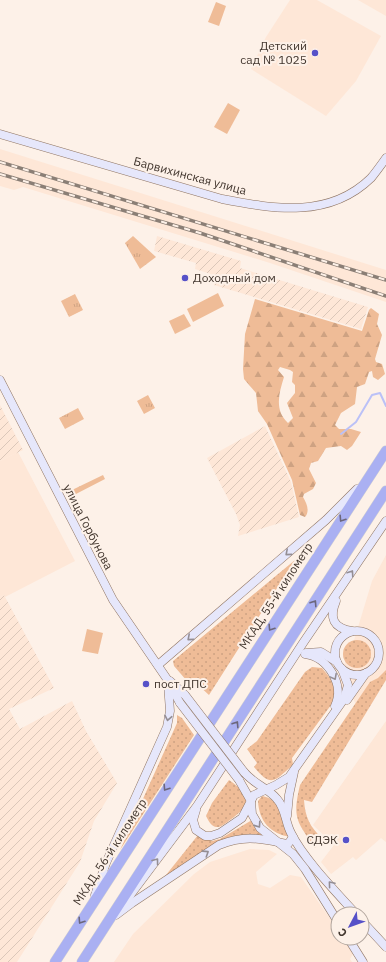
<svg xmlns="http://www.w3.org/2000/svg" width="386" height="962" font-family="'IBM Plex Sans',sans-serif">
<defs>
<pattern id="industrial-furrows" width="10" height="10" patternUnits="userSpaceOnUse"><rect width="10" height="10" fill="#fee7d7"/><path d="M-1 1l2-2M0 10L10 0M9 11l2-2" fill="none" stroke="#dbc7b9"/></pattern>
<pattern id="grass-dots" width="8" height="8" patternUnits="userSpaceOnUse"><rect width="8" height="8" fill="#efbc97"/><path d="M2 2h.1M6 6h.1" fill="none" stroke="#cea282" stroke-width="1.8" stroke-linecap="round"/></pattern>
<pattern id="forest-firs" width="22" height="20" patternUnits="userSpaceOnUse"><rect width="22" height="20" fill="#efbc97"/><path d="M5 1l3.5 6h-7zM16 11l3.5 6h-7z" fill="#cea282"/></pattern>
<pattern id="park-tufts" width="24" height="20" patternUnits="userSpaceOnUse"><rect width="24" height="20" fill="#efbc97"/><path d="M3 7l-1-3M5 7V3M7 7l1-3M15 17l-1-3M17 17v-4M19 17l1-3" fill="none" stroke="#cea282"/></pattern>
</defs>
<rect width="100%" height="100%" fill="#fdf1e8"/>
<g fill="#fee7d7">
<path d="M290 0H317L381 36 356 81 326 116 251 69 266 37Z"/>
<path d="M358 0H386V16Z"/>
<path d="M0 149 386 270V302L270 263 23 187 14 190 0 186Z"/>
<path d="M18 452 75 561 5 597 4 595 0 597V461Z"/>
<path d="M386 555V678L356 705 352 696 335 685 352 647 372 581Z"/>
<path d="M386 721V842L381 838 356 860 353 857 331 874 321 862 334 845 313 825Z"/>
<path d="M250 849 269 850 277 854 256 872 258 884 270 888 290 875 301 877 338 930V938H343L353 954 350 959 352 962H114L133 934 194 874 210 862Z"/>
</g>
<g fill="url(#industrial-furrows)">
<path d="M157 236 241 261 240 268 368 307 361 329 214 285 217 276 195 269 196 263 154 251Z"/>
<path d="M0 405 23 450 0 461Z"/>
<path d="M265 426 291 482 299 517 238 536 240 525 236 514 207 458Z"/>
<path d="M4 595 54 688 9 709 20 729 72 701 86 731 117 783 94 821 80 862 17 962H0V597Z"/>
</g>
<g fill="url(#grass-dots)">
<path d="M295 560 209 695 198 685 193 688 174 666 173 661Z"/>
<circle cx="357" cy="654" r="14"/>
<path d="M312 667 322 668C331 679 338 686 334 701L292 758 293 765C275 780 272 789 254 767L257 763 247 749 257 741 305 672Z"/>
<path d="M386 670V680L312 802 304 800C305 817 310 827 322 838L315 848C297 821 292 819 300 785L370 682 378 678Z"/>
<path d="M177 715 182 718 194 735 120 850 173 732 177 723Z"/>
<path d="M229 780C251 795 252 805 230 820 227 822 221 828 216 827 211 826 208 820 206 816L212 803Z"/>
<path d="M262 796C280 798 285 822 291 837 270 834 259 821 258 801Z"/>
<path d="M252 820 263 835H240L162 880 198 835 212 841 220 839Z"/>
</g>
<path fill="url(#forest-firs)" fill-rule="evenodd" d="M255 299 362 331 369 310 371 308 379 314 377 324 382 335 375 359 376 362 382 364 385 374 378 380 373 377 372 371 369 372 365 384 357 387 355 404 341 413 335 425 339 429H351L361 432 352 446 347 450 341 446 326 448 318 461 311 463 309 469 316 483 313 489 304 494 303 497C307 504 310 511 305 517L300 515 292 480 267 424 258 411 256 393 244 379 243 369 245 334ZM280 367 290 370 293 372 292 382 295 385V393L287 403 293 418 288 423C274 410 279 393 284 377L278 370Z"/>
<g fill="url(#park-tufts)">
<path d="M133 236 156 257 140 269 125 243Z"/>
<path d="M75 294 83 310 69 317 61 301Z"/>
<path d="M148 395 155 408 144 414 137 401Z"/>
<path d="M78 408 84 419 65 429 59 418Z"/>
<path d="M103 475 105 479 74 495 72 490Z"/>
</g>
<g fill="#efbc97">
<path d="M216 2 226 6 219 26 208 22Z"/>
<path d="M228 103 240 110 227 134 214 127Z"/>
<path d="M218 293 224 306 193 322 187 309Z"/>
<path d="M184 314 191 326 175 334 169 321Z"/>
<path d="M87 629 103 633 98 654 82 651Z"/>
</g>
<g fill="none" stroke-linecap="round" stroke-linejoin="round">
<path stroke="#bbc1f7" stroke-width="2" d="M341 434 356 422 372 395 380 393 386 406"/>
<defs>
<g id="secondary">
<path d="M0 134 222 199C274 209 329 219 371 178 376 172 381 165 386 158"/>
<path d="M0 380 113 600 167 679 180 703"/>
<path d="M336 601C329 618 333 628 352 631"/>
<circle cx="357" cy="653" r="22"/>
<path d="M306 653 321 652 337 662"/>
<path d="M305 654C328 657 345 685 335 706"/>
<path d="M158 665 326 520 357 489"/>
<path d="M170 681 185 695"/>
<path d="M347 700 366 673"/>
<path d="M244 772C255 785 268 788 277 799 286 809 285 822 291 833 303 858 337 893 356 914"/>
<path d="M239 780 251 801 252 814 260 828 293 854 305 869 338 922"/>
<path d="M196 810 193 820 196 830 205 836H211L220 833 242 818 254 795 276 785 289 777 344 699 348 685 342 669"/>
<path d="M287 816 289 795 294 772"/>
<path d="M95 895 106 863 167 727 170 711 168 684"/>
<path d="M128 898 197 806 303 643 386 521"/>
<path d="M116 915 132 903 219 845C246 834 261 839 288 844L293 837"/>
<path d="M362 921 386 947"/>
<path d="M348 938 363 962"/>
</g>
<g id="highway">
<path d="M55 962 386 451"/>
<path d="M82 962 386 491"/>
</g>
</defs>
<use href="#secondary" stroke="#8f7461" stroke-width="9"/>
<use href="#highway" stroke="#d5d3d1" stroke-width="11"/>
<use href="#secondary" stroke="#e6e7fb" stroke-width="8"/>
<use href="#highway" stroke="#aab0f2" stroke-width="10"/>
<defs>
<g id="rail">
<path d="M0 162 386 280"/>
<path d="M0 174 200 233 386 296"/>
</g>
</defs>
<use href="#rail" stroke="#8b7f76" stroke-width="3.5"/>
<use href="#rail" stroke="#fdf1e8" stroke-width="2" stroke-dasharray="6" stroke-linecap="butt"/>
<defs>
<g id="secondary-bridge">
<path d="M185 695 244 772"/>
<path d="M180 703 239 780"/>
</g>
</defs>
<use href="#secondary-bridge" stroke="#8f7461" stroke-width="9" stroke-linecap="butt"/>
<use href="#secondary-bridge" stroke="#e6e7fb" stroke-width="8"/>
</g>
<defs><path id="oneway-chevron" d="M-2-3.5L2.5 0L-2 3.5" fill="none" stroke-width="1.6" stroke-linecap="round" stroke-linejoin="round"/></defs>
<g stroke="#6c677c">
<use href="#oneway-chevron" transform="translate(342 519) rotate(123)"/>
<use href="#oneway-chevron" transform="translate(314 603) rotate(-57)"/>
<use href="#oneway-chevron" transform="translate(271 628) rotate(123)"/>
<use href="#oneway-chevron" transform="translate(236 724) rotate(-57)"/>
<use href="#oneway-chevron" transform="translate(166 788) rotate(123)"/>
<use href="#oneway-chevron" transform="translate(81 921) rotate(123)"/>
</g>
<g stroke="#948e94">
<use href="#oneway-chevron" transform="translate(288 553) rotate(139)"/>
<use href="#oneway-chevron" transform="translate(351 573) rotate(-56)"/>
<use href="#oneway-chevron" transform="translate(190 638) rotate(139)"/>
<use href="#oneway-chevron" transform="translate(334 677) rotate(62)"/>
<use href="#oneway-chevron" transform="translate(168 718) rotate(101)"/>
<use href="#oneway-chevron" transform="translate(258 825) rotate(56)"/>
<use href="#oneway-chevron" transform="translate(206 853) rotate(-33)"/>
<use href="#oneway-chevron" transform="translate(156 861) rotate(-53)"/>
<use href="#oneway-chevron" transform="translate(331 884) rotate(-130)"/>
</g>
<g fill="#5651c8" stroke="#fdf1e8" stroke-width="1.5">
<circle cx="315" cy="53" r="4"/>
<circle cx="185" cy="278" r="4"/>
<circle cx="146" cy="684" r="4"/>
<circle cx="346" cy="840" r="4"/>
</g>
<g text-anchor="middle" stroke-width="4" stroke-linejoin="round" paint-order="stroke">
<g font-size="12" fill="#42362e" stroke="#fdf1e8" text-anchor="end">
<text x="307" y="50">Детский<tspan x="307" dy="14">сад № 1025</tspan></text>
<text x="193" y="282" text-anchor="start">Доходный дом</text>
<text x="154" y="688" text-anchor="start">пост ДПС</text>
<text x="338" y="844">СДЭК</text>
</g>
<g font-size="12" fill="#42362e" stroke="#fdf1e8">
<text transform="translate(190 176) rotate(15)" y="4">Барвихинская улица</text>
<text transform="translate(88 527) rotate(63)" y="4">улица Горбунова</text>
<text transform="translate(276 596) rotate(-57)" y="4">МКАД, 55-й километр</text>
<text transform="translate(110 852) rotate(-57)" y="4">МКАД, 56-й километр</text>
</g>
</g>
<g transform="translate(350 926) rotate(229)"><circle r="19" fill="#fdf1e8" stroke="#b2a69e"/>
<path d="M0-3L7 15L0 10L-7 15Z" fill="#5651c8"/>
<text y="-6" font-size="11" font-weight="bold" text-anchor="middle" fill="#42362e">С</text>
</g>
</svg>
